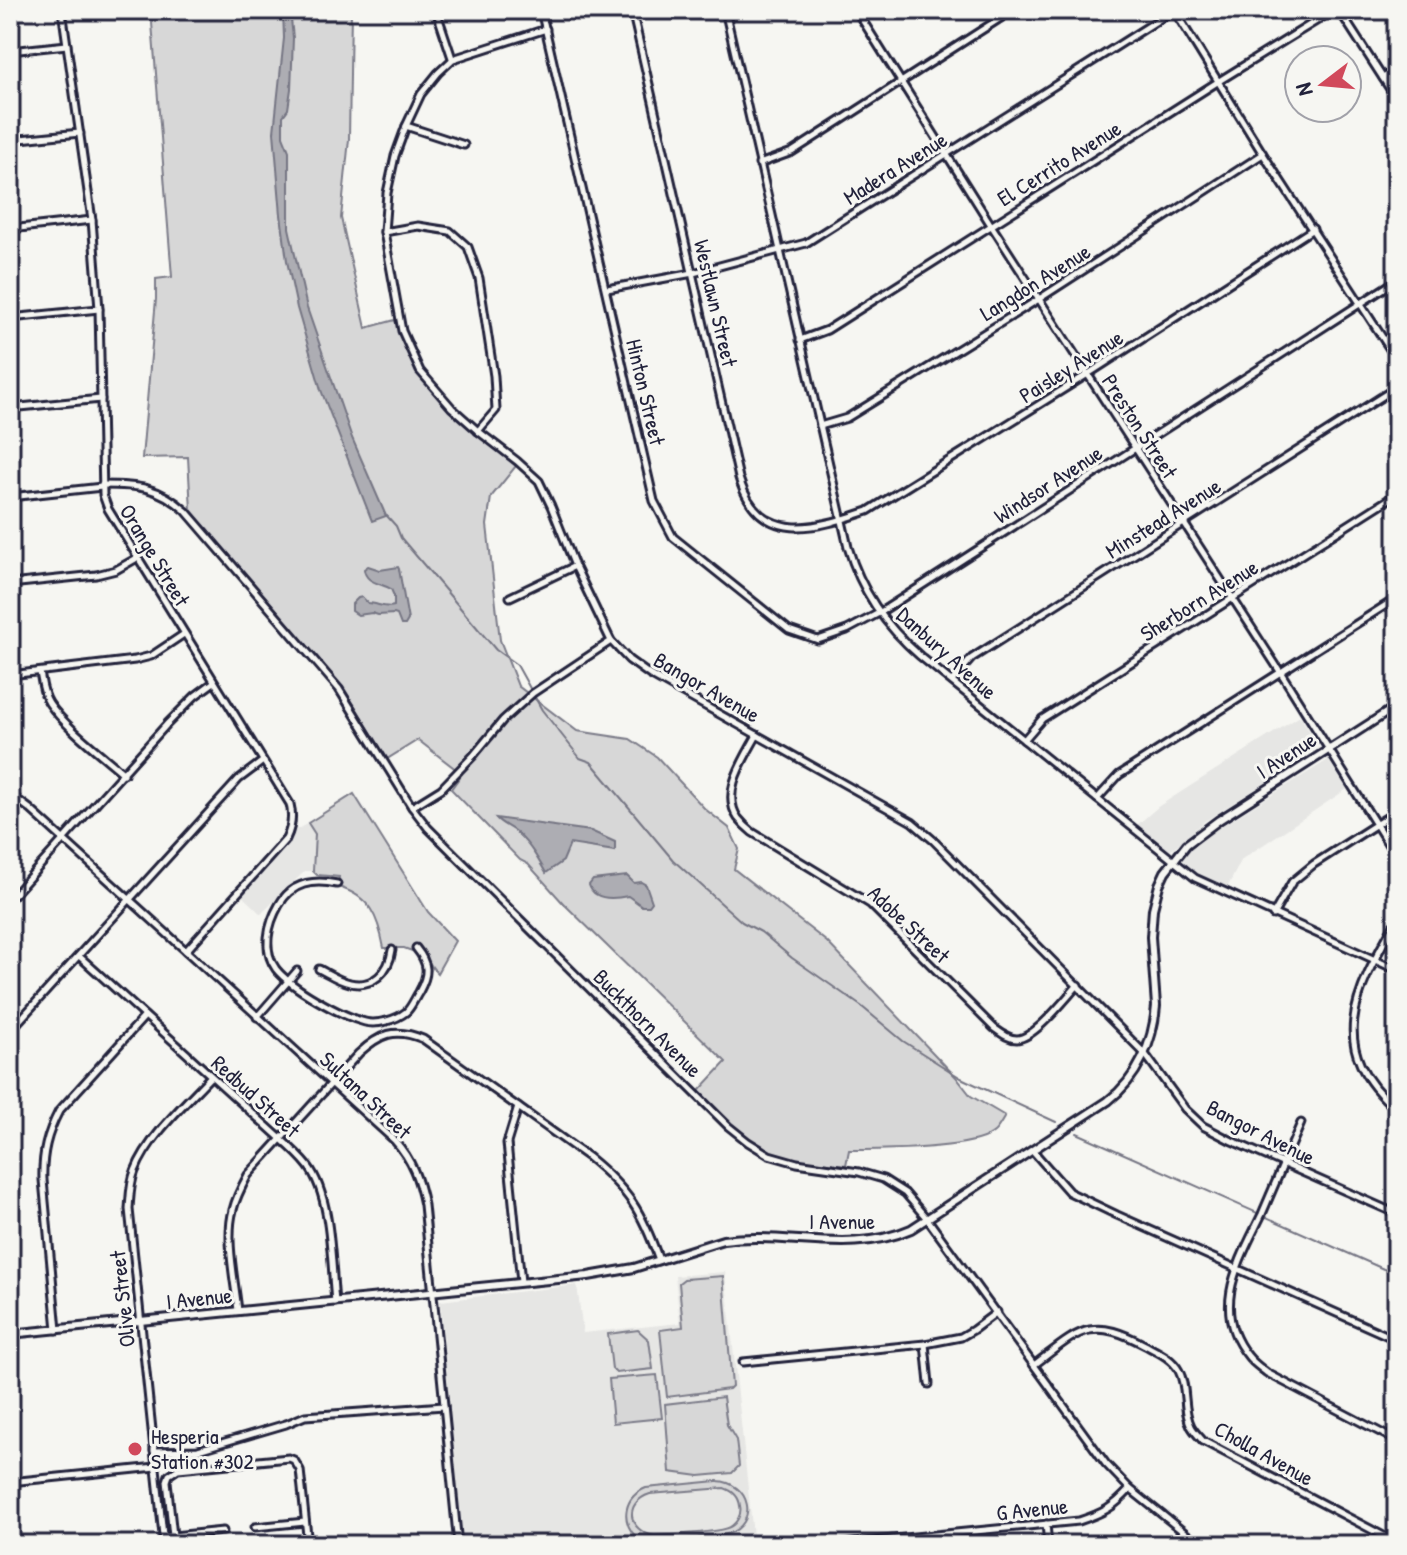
<svg xmlns="http://www.w3.org/2000/svg" width="1407" height="1555" font-family="'Patrick Hand',sans-serif">
<rect width="100%" height="100%" fill="#f6f6f2"/>
<filter id="ink" filterUnits="userSpaceOnUse"><feTurbulence type="fractalNoise" baseFrequency=".0125" numOctaves="2"/><feDisplacementMap in="SourceGraphic" scale="16" xChannelSelector="R" yChannelSelector="G"/><feConvolveMatrix kernelMatrix="1 2 1 2 8 2 1 2 1" color-interpolation-filters="sRGB"/></filter>
<g filter="url(#ink)">
<g fill="#e6e6e4">
<path d="M1300 716 1318 745 1316 750 1205 821 1170 851 1136 826 1159 806Z"/>
<path d="M1328 760 1347 789 1242 859 1227 888 1198 873 1184 863 1183 858 1196 842Z"/>
<path d="M308 823 315 834 313 871H305L261 914 241 895 283 850 296 830Z"/>
<path d="M725 1272 754 1545H463L440 1301 577 1285 583 1333 680 1323 675 1276Z"/>
</g>
<g fill="#d7d7d7" stroke="#7c7c89" stroke-width="2" fill-rule="evenodd">
<path d="M151 10H351L349 139 341 218 366 328 395 320C399 331 403 344 409 355 433 401 476 433 516 466L491 497 487 525 500 640 518 686 577 731 630 739 657 757 705 809 729 828 739 849 734 869 827 942 956 1077 971 1096 1005 1116C1002 1121 998 1129 994 1132 974 1150 878 1150 849 1150L846 1165C826 1162 796 1161 777 1155 745 1144 722 1115 699 1091L726 1062 563 903 528 864 520 860 451 789 462 774 418 740 387 759 350 698 319 659 191 510 188 457 142 458 156 299V279L172 277Z"/>
<path d="M354 794 428 912 455 941 437 973C428 964 426 953 415 945L412 951 404 948H384C378 917 370 896 338 887L339 877 317 875 313 871 315 834 308 823Z"/>
<path d="M723 1276 732 1386 729 1389 667 1397 660 1330 683 1327 679 1283 684 1279Z"/>
<path d="M638 1330 649 1340 653 1369 616 1373 612 1369 608 1334Z"/>
<path d="M657 1375 662 1418 613 1423 609 1379Z"/>
<path d="M723 1397 727 1425 736 1440 739 1466 732 1473 699 1476 670 1472 665 1404Z"/>
<path d="M717 1481C750 1482 760 1524 727 1534 718 1537 706 1537 697 1538 674 1540 651 1543 628 1545V1538L636 1537C620 1520 624 1497 646 1488ZM724 1488C733 1491 739 1496 740 1506 742 1514 737 1523 730 1527 719 1533 669 1535 654 1536 628 1531 623 1503 650 1494Z"/>
</g>
<g fill="#adadb3" stroke="#757583" stroke-width="2">
<path d="M283 10H290L293 38 291 89 288 109 283 116V136L289 151V228L307 308 352 438 386 516 372 521 321 390 297 308 287 261 281 215 274 132 284 38Z"/>
<path d="M368 566 380 570 398 567 399 569 408 620 405 625H401L397 615 394 614 378 615 372 613 358 615 352 611V604L358 598 362 597 368 603C377 603 385 609 394 606V596L391 589C381 583 365 583 364 569Z"/>
<path d="M496 818 591 831 615 842V851L570 844 563 861 546 873C538 859 530 845 518 834 511 827 502 825 496 818Z"/>
<path d="M627 876 634 883 641 882 646 885 652 902 649 906H642L628 896C614 899 594 901 589 885L593 880Z"/>
</g>
<g fill="none" stroke-linecap="round" stroke-linejoin="round">
<g stroke="#757583" stroke-width="2">
<path d="M387 516 396 526 401 538 496 650 517 665 542 710 580 758 591 762 673 860 742 922 761 932 792 958 861 1006 903 1041 961 1078 1056 1122"/>
<path d="M1077 1133 1397 1275"/>
</g>
<defs>
<g id="minor">
<path d="M62 10 92 220 99 309 103 495 108 509 290 804C293 816 292 827 286 839L186 951"/>
<path d="M436 10 452 58"/>
<path d="M541 10 654 501 673 537 789 630 818 640 847 630 879 613 1397 280"/>
<path d="M632 10 739 478C760 547 817 528 868 511L1088 374 1313 229"/>
<path d="M725 10 848 547C861 591 885 626 920 656L1195 878 1397 970"/>
<path d="M856 10 991 225 1281 673 1397 858"/>
<path d="M1174 10 1263 154 1397 360"/>
<path d="M1339 10 1397 100"/>
<path d="M546 29 453 59 438 73 421 94 406 126 395 156 387 193 384 232 402 331 420 371 452 408 478 431 517 461 539 481 551 506 575 566 611 641 629 660 650 675 912 822 933 840 1145 1054 1185 1109 1203 1126 1232 1141 1397 1214"/>
<path d="M10 51 67 45"/>
<path d="M1383 78 1397 69"/>
<path d="M406 126 464 145"/>
<path d="M10 140 80 133"/>
<path d="M759 164 792 152 1013 10"/>
<path d="M10 229 92 220"/>
<path d="M384 232 418 226 450 231 468 247 479 278 494 376 496 410 478 431"/>
<path d="M607 289 693 273 806 243 1174 10"/>
<path d="M10 318 99 309"/>
<path d="M800 340 827 330 1219 81 1334 10"/>
<path d="M10 408 101 399"/>
<path d="M820 426 847 418 1039 299 1263 154"/>
<path d="M102 485C137 485 158 486 186 511L339 689 412 807 428 828 728 1126 748 1142 769 1155 797 1163 859 1172 883 1179 905 1193 928 1220 1106 1464 1130 1489 1200 1545"/>
<path d="M10 497 102 487"/>
<path d="M10 584 96 575 116 570 137 558"/>
<path d="M510 597 575 566"/>
<path d="M40 672C42 683 43 694 49 703 65 727 101 754 124 774"/>
<path d="M10 675 135 660 151 656 184 634"/>
<path d="M952 681 972 658 1397 387"/>
<path d="M757 735C745 758 720 792 738 818 742 823 747 828 752 832L870 904 994 1028C1001 1033 1008 1039 1017 1039 1035 1038 1065 999 1078 985"/>
<path d="M1024 740 1042 719 1397 494"/>
<path d="M10 794 30 809 395 1141C412 1160 419 1180 424 1205L458 1545"/>
<path d="M1097 799 1119 775 1397 598"/>
<path d="M412 807 441 789 473 756 503 720 533 693 611 641"/>
<path d="M337 884C313 879 292 882 279 905 268 924 262 950 276 969 291 988 341 1016 365 1022 377 1025 396 1020 406 1012 411 1008 415 998 419 992 429 974 429 964 416 948"/>
<path d="M10 899 168 723 195 696 214 682"/>
<path d="M1273 915 1292 882 1314 864 1397 811"/>
<path d="M1397 922 1393 926C1355 994 1325 1049 1397 1110"/>
<path d="M79 956 281 1139C290 1147 300 1156 308 1166 332 1197 331 1263 335 1302"/>
<path d="M319 969C329 974 339 981 350 983 373 988 389 972 392 950"/>
<path d="M257 1017 297 971"/>
<path d="M10 1031 239 779 263 761"/>
<path d="M518 1107 507 1143 521 1282"/>
<path d="M1301 1123C1288 1153 1275 1184 1262 1214 1240 1260 1209 1309 1248 1356 1253 1363 1261 1368 1267 1373L1397 1441"/>
<path d="M1033 1151 1069 1192 1117 1215 1397 1340"/>
<path d="M238 1311C235 1281 225 1239 233 1210 236 1197 242 1186 248 1175L359 1053C380 1034 395 1027 423 1039L588 1157C629 1190 642 1212 659 1260"/>
<path d="M57 1330 43 1180C42 1154 47 1134 59 1111L145 1016"/>
<path d="M925 1344 929 1384"/>
<path d="M743 1362 925 1344 961 1337 973 1330 997 1312"/>
<path d="M1034 1365C1079 1331 1090 1315 1145 1345 1158 1352 1172 1358 1179 1371 1188 1388 1182 1409 1191 1426 1194 1432 1199 1436 1203 1441L1397 1543"/>
<path d="M154 1451 198 1450 286 1424 305 1416 444 1406"/>
<path d="M10 1482 156 1467"/>
<path d="M1046 1524 1048 1545"/>
<path d="M255 1527 305 1522"/>
<path d="M163 1537 223 1531"/>
<path d="M164 1545 129 1209C130 1196 130 1183 135 1171 148 1137 186 1103 211 1076"/>
<path d="M174 1545 167 1481 169 1475 178 1469 289 1458 294 1460 300 1470 308 1545"/>
<path d="M832 1545 1079 1521C1103 1513 1113 1508 1130 1489"/>
</g>
<path id="major" d="M10 1334 588 1276 634 1268 723 1240C787 1231 850 1256 911 1229L1108 1101C1138 1078 1153 1043 1156 1006L1151 937 1153 909 1159 885 1165 872 1187 844 1219 820 1397 706"/>
</defs>
<use href="#minor" stroke="#22223b" stroke-width="11"/>
<use href="#major" stroke="#22223b" stroke-width="12"/>
<use href="#minor" stroke="#f6f6f2" stroke-width="5"/>
<use href="#major" stroke="#f6f6f2" stroke-width="6"/>
</g>
</g>
<circle fill="#d1495b" stroke="#f6f6f2" stroke-width="3" cx="135" cy="1449" r="8"/>
<g text-anchor="middle" stroke-width="6" stroke-linejoin="round" paint-order="stroke">
<g font-size="22" fill="#22223b" stroke="#f6f6f2">
<text transform="translate(1059 163) rotate(-32)" y="8">El Cerrito Avenue</text>
<text transform="translate(895 168) rotate(-32)" y="8">Madera Avenue</text>
<text transform="translate(1035 282) rotate(-32)" y="8">Langdon Avenue</text>
<text transform="translate(716 303) rotate(77)" y="8">Westlawn Street</text>
<text transform="translate(1071 366) rotate(-32)" y="8">Paisley Avenue</text>
<text transform="translate(646 392) rotate(77)" y="8">Hinton Street</text>
<text transform="translate(1140 426) rotate(57)" y="8">Preston Street</text>
<text transform="translate(1048 484) rotate(-33)" y="8">Windsor Avenue</text>
<text transform="translate(1163 518) rotate(-32)" y="8">Minstead Avenue</text>
<text transform="translate(155 555) rotate(59)" y="8">Orange Street</text>
<text transform="translate(1199 600) rotate(-32)" y="8">Sherborn Avenue</text>
<text transform="translate(947 653) rotate(42)" y="8">Danbury Avenue</text>
<text transform="translate(707 687) rotate(30)" y="8">Bangor Avenue</text>
<text transform="translate(1286 755) rotate(-33)" y="8">I Avenue</text>
<text transform="translate(909 924) rotate(43)" y="8">Adobe Street</text>
<text transform="translate(648 1023) rotate(45)" y="8">Buckthorn Avenue</text>
<text transform="translate(366 1095) rotate(43)" y="8">Sultana Street</text>
<text transform="translate(256 1096) rotate(42)" y="8">Redbud Street</text>
<text transform="translate(1261 1132) rotate(27)" y="8">Bangor Avenue</text>
<text x="842" y="1229">I Avenue</text>
<text transform="translate(199 1298) rotate(-6)" y="8">I Avenue</text>
<text transform="translate(122 1299) rotate(-96)" y="8">Olive Street</text>
<text transform="translate(1264 1453) rotate(29)" y="8">Cholla Avenue</text>
<text transform="translate(1032 1509) rotate(-6)" y="8">G Avenue</text>
</g>
<g font-size="22" fill="#22223b" stroke="#f6f6f2" text-anchor="start">
<text x="151" y="1444">Hesperia<tspan x="151" dy="25">Station #302</tspan></text>
</g>
</g>
<rect width="1407" height="1555" fill="none" stroke="#f6f6f2" stroke-width="40"/>
<rect x="20" y="20" width="1367" height="1515" fill="none" stroke="#22223b" stroke-width="3" filter="url(#ink)"/>
<g transform="translate(1323 84) rotate(254)"><circle r="38" fill="#f6f6f2" stroke="#a1a1a9" stroke-width="2"/>
<path d="M0-6L14 30L0 20L-14 30Z" fill="#d1495b"/>
<text y="-12" font-size="22" font-weight="bold" text-anchor="middle" fill="#22223b">N</text>
</g>
</svg>
